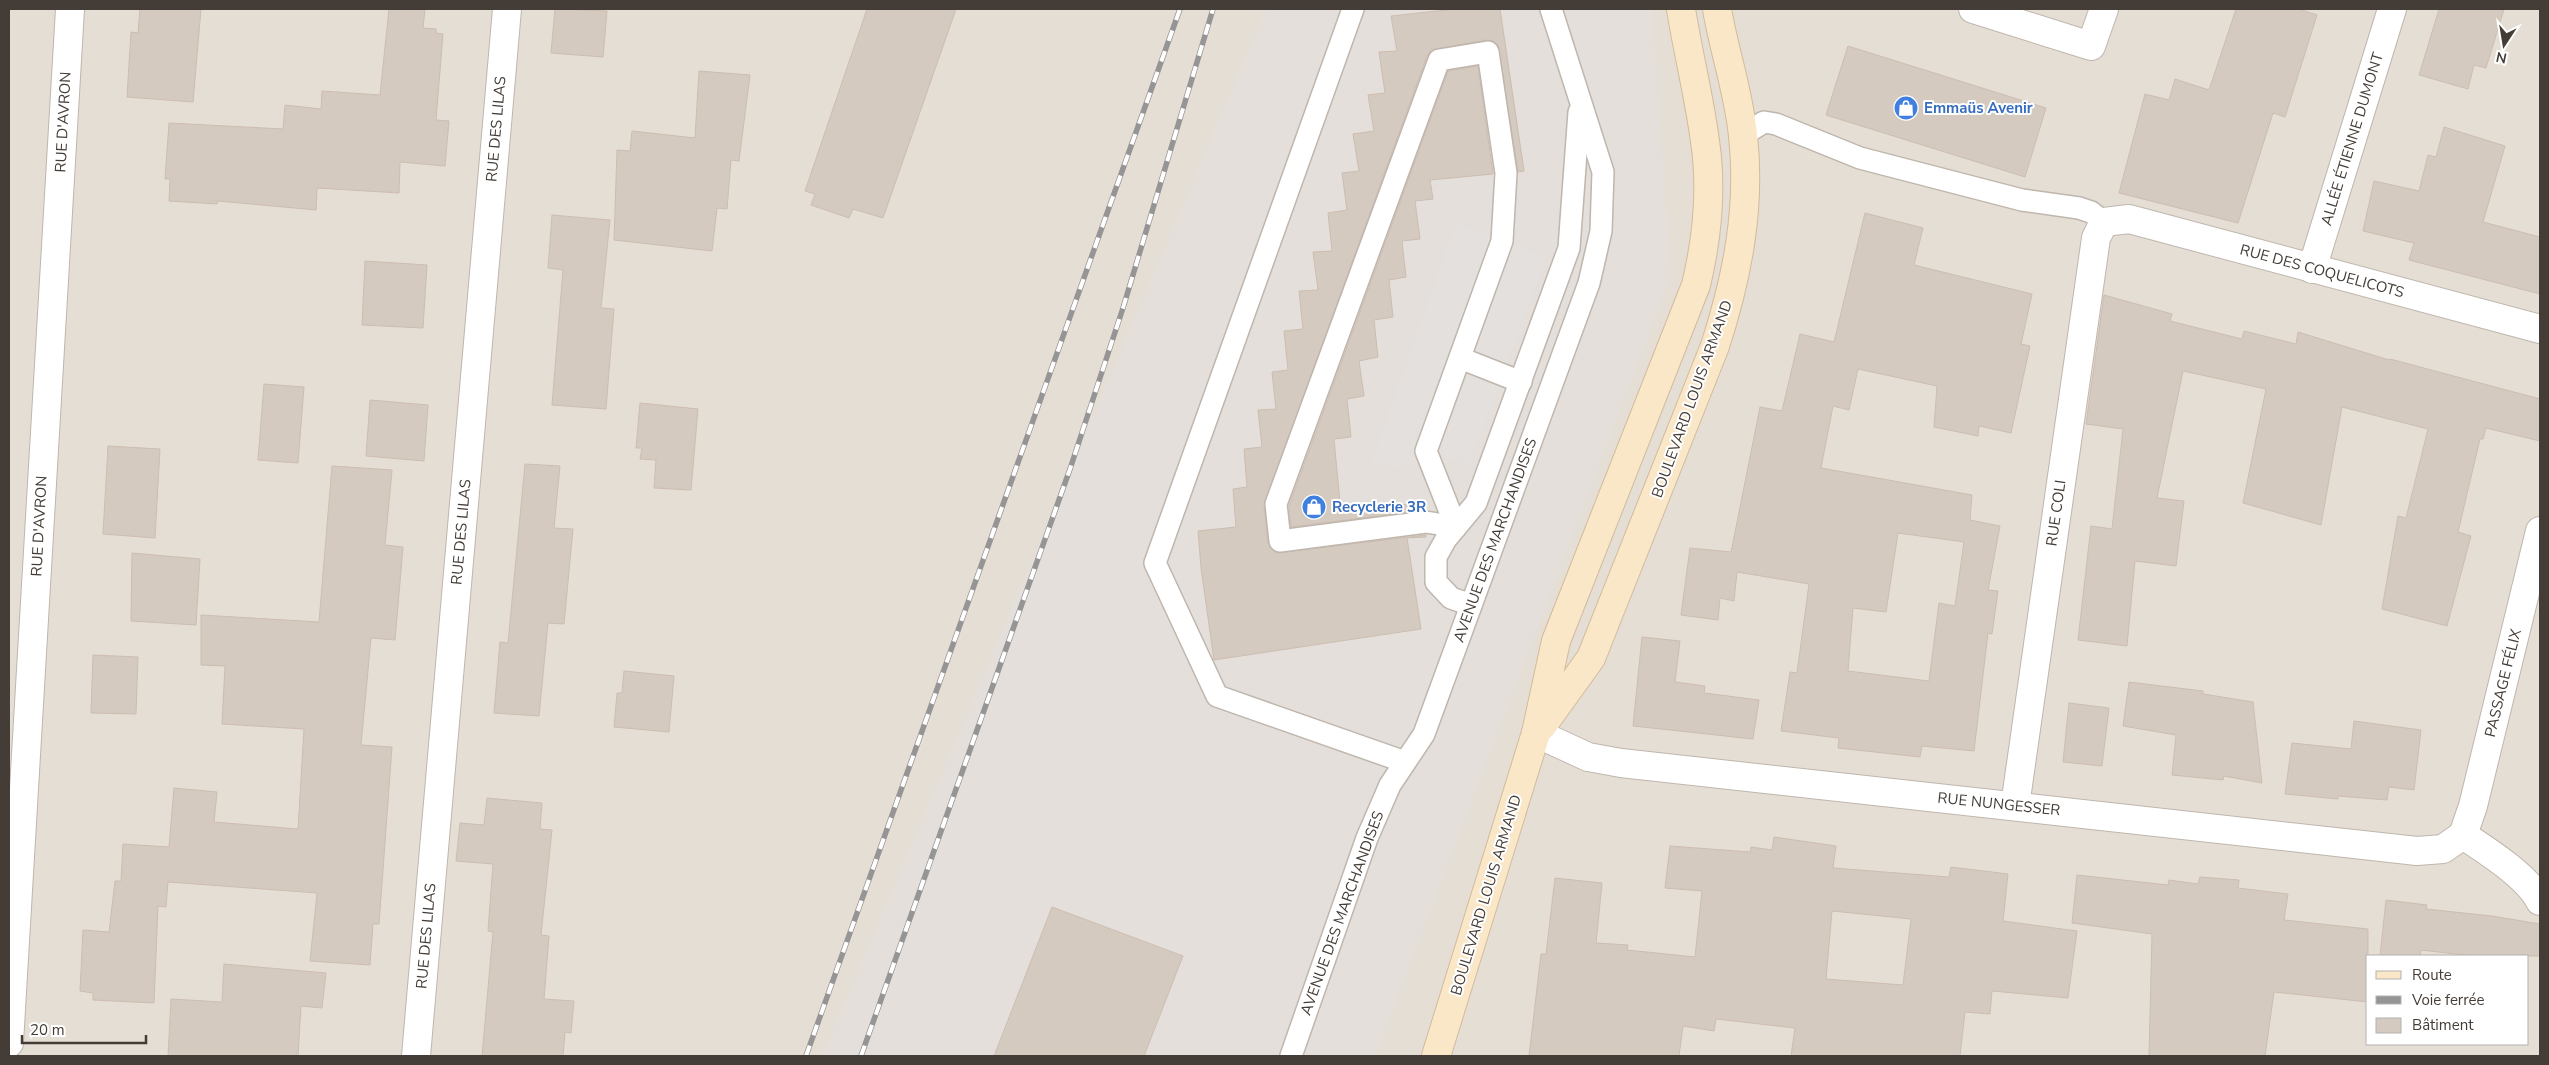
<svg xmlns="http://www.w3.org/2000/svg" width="2549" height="1065" font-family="'Nunito Sans',sans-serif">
<rect width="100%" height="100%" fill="#f2ede6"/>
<path fill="#e5ded5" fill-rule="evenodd" d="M9 9H2540V1056H9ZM2368 956H2528V1044H2368Z"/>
<path fill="#e4dfdb" d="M1266 9H1652L1671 276 1375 1056H822Z"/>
<path fill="#e3e0de" d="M1456 223 1546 258 1469 465 1442 455 1395 469 1372 461Z"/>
<g fill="#d5cac0" stroke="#cdbdb0" fill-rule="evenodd">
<path d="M140 9H201L193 102 127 97 131 32 138 33Z"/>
<path d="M389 9H425L423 28 436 29V33L443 34 436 120 449 121 445 166 400 162 399 193 317 188 316 210 218 201 217 204 169 201 170 179H165L169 123 283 129 285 105 321 109 322 91 380 95Z"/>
<path d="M555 9 607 11 603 57 551 53Z"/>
<path d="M867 9H956L883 218 853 209 849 218 811 205 815 194 805 191Z"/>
<path d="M1455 9H1500L1524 171 1518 172 1498 45 1493 41 1486 40 1431 50 1427 56 1264 505 1268 543 1276 553 1426 535V537L1407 538 1421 629 1214 660 1201 568 1198 531 1236 527 1233 489 1247 487 1244 449 1262 447 1258 410 1276 409 1272 372 1288 370 1284 331 1303 329 1299 291 1318 290 1313 252 1332 251 1328 213 1347 210 1342 173 1359 171 1353 134 1374 131 1368 95 1385 93 1379 52 1397 51 1391 16Z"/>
<path d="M2236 9H2299L2317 15 2285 117 2273 113 2238 223 2119 193 2145 94 2169 100 2175 79 2209 90Z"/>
<path d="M2439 9H2504L2486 68 2474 65 2468 89 2419 75Z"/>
<path d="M1848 46 2046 108 2025 177 1826 115Z"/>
<path d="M1478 66 1493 174 1430 180 1433 199 1415 201 1420 239 1402 241 1406 277 1389 280 1393 317 1374 320 1378 357 1359 361 1364 396 1347 399 1351 437 1334 439 1341 513 1425 502V510L1291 527 1289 506 1448 71Z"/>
<path d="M699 71 750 75 739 161 731 160 727 209 717 208 712 251 614 240 617 150 630 151 632 131 695 138Z"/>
<path d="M2444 127 2505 146 2483 222 2540 237V294L2409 260 2414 243 2363 231 2374 181 2419 191 2428 155 2436 157Z"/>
<path d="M1865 213 1923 228 1914 265 2032 294 2021 344 2030 346 2011 433 1979 426 1978 436 1934 427 1937 386 1858 369 1849 410 1833 406 1821 468 1972 495 1970 520 2000 526 1988 590 1998 591 1992 634 1988 633 1974 751 1922 746 1920 757 1838 748 1839 738 1781 731 1790 672 1797 673 1809 584 1737 572 1734 601 1720 598 1718 620 1681 615 1690 548 1731 552 1760 407 1782 411 1800 334 1834 342ZM1898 533 1964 542 1955 606 1939 603 1929 681 1848 671 1853 608 1886 612Z"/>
<path d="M552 215 610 220 601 308 614 309 606 409 552 405 563 270 548 268Z"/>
<path d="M365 261 427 265 423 328 362 325Z"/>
<path d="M2104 295 2172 314 2170 321 2242 339 2244 331 2296 344 2298 332 2389 360 2390 359 2540 399V441L2486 428 2483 439H2480L2458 532 2471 536 2447 626 2382 609 2398 516 2406 518 2428 429 2342 407 2321 525 2243 503 2266 389 2183 371 2157 498 2184 501 2176 566 2135 561 2127 646 2078 640 2091 526 2112 529 2123 429 2086 424Z"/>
<path d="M264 384 304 387 298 463 258 460Z"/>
<path d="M370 400 428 405 424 461 366 456Z"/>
<path d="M640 403 698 409 691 490 654 488 656 460 640 459 642 448H636Z"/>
<path d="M108 446 160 449 155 538 103 534Z"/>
<path d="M525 464 560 466 554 528 573 529 564 624 548 623 539 716 494 713 500 642 508 643Z"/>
<path d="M332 466 392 470 385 545 403 547 395 640 371 638 361 745 392 747 379 924H373L370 965 310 961 317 893 168 882 166 907 158 906 154 1003 93 1000V993L80 991 83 930 109 932 115 881H121L123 844 169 847 174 788 217 792 214 822 298 829 304 729 222 724 225 666 201 665V615L319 622Z"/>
<path d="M132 553 200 559 196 625 131 621Z"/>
<path d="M1642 637 1680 641 1675 682 1705 686 1704 693 1759 700 1753 739 1633 726Z"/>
<path d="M93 655 138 657 136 714 91 713Z"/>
<path d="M624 671 674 676 669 732 614 727 617 693H622Z"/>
<path d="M2129 682 2203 691V694L2253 702 2262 783 2224 776 2223 780 2172 775 2176 735 2123 726Z"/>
<path d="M2069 703 2109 708 2102 766 2063 762Z"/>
<path d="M2354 721 2421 730 2414 790 2389 787 2387 800 2338 796V799L2285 794 2292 743 2351 749Z"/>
<path d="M487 798 542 803 540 829 552 830 541 935 549 936 544 999 574 1001 571 1033 565 1032 563 1056H482L493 932 488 931 493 864 456 861 460 823 484 825Z"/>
<path d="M1774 837 1836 846 1833 868 1949 877 1951 867 2008 874 2003 921 2077 931 2068 998 1992 991 1990 1014 1965 1012 1960 1056H1791L1795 1028 1716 1019 1714 1031 1683 1026 1679 1056H1529L1541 954H1546L1555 878 1602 883 1596 943 1628 945 1627 950 1695 957 1702 891 1665 888 1670 846 1750 852 1751 847 1772 850ZM1832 911 1911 919 1903 985 1826 979Z"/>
<path d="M2077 875 2168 885 2169 880 2198 884 2200 877 2239 880 2238 888 2288 894 2284 920 2368 929V1002L2274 992 2265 1056H2149L2152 934 2072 923Z"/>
<path d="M2386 900 2427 905 2426 909 2492 916 2540 924V956H2473L2421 950 2420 956H2380Z"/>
<path d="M1052 907 1183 956 1144 1056H994Z"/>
<path d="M224 964 326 973 322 1008 301 1006 298 1056H168L171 999 222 1002Z"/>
</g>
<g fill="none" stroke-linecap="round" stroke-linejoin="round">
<defs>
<g id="service">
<path d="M1353 9 1155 563 1217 696 1405 762"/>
<path d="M1488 52 1506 173 1502 241 1426 451 1456 527 1426 522 1280 541 1276 504 1439 60Z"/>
<path d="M1743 135 1764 122 1776 124 1860 158 2022 200 2079 208 2091 212 2104 222"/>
<path d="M1460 358 1521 382"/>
<path d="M1471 605 1451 598 1436 582V557L1446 539 1476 503 1569 248 1579 112"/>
<path d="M1291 1056 1367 838 1390 785 1424 734 1589 283 1601 231 1603 172 1551 9"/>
</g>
<g id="minor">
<path d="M1973 9 2091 46 2104 9"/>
<path d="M2312 269 2392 9"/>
<path d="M1536 733 1588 757 1621 763 2417 851 2443 849 2463 835"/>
<path d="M2015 806 2096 238 2104 222 2129 219 2540 329"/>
<path d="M2463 835 2473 806 2540 531"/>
<path d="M2463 835C2487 851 2527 876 2540 901"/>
<path d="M9 1043 70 9"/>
<path d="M416 1056 507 9"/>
</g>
<g id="secondary">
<path d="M1542 726 1591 658 1715 346C1737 278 1751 208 1743 136 1739 93 1724 51 1717 9"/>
<path d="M1436 1056 1536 733 1556 641 1696 285C1707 239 1712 188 1705 141 1699 96 1688 53 1681 9"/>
</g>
</defs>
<use href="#service" stroke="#bfb6ad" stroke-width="24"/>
<use href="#minor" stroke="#bfb6ad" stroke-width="30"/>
<use href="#secondary" stroke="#d1bb9c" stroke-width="30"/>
<use href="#service" stroke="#fff" stroke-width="21"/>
<use href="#minor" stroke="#fff" stroke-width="28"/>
<use href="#secondary" stroke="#fae7c8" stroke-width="28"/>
<defs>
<g id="rail">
<path d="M806 1056 1180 9"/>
<path d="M861 1056 1070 469 1123 308 1213 9"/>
</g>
</defs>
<use href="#rail" stroke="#959595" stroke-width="5.5"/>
<use href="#rail" stroke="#fff" stroke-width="4" stroke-dasharray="11" stroke-linecap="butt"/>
</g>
<defs>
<symbol id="shop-disc" viewBox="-11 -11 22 22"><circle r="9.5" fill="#3f7fe0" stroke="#fff"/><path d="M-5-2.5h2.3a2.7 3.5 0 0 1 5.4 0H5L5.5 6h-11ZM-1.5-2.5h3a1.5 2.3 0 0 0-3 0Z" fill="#fff"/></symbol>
</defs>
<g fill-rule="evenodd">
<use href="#shop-disc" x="1892" y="94" width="28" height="28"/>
<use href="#shop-disc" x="1300" y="493" width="28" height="28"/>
</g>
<g text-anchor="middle" stroke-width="4" stroke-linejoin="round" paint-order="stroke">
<g font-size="15" font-weight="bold" fill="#366cbe" stroke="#fff" text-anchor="start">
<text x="1924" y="113">Emmaüs Avenir</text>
<text x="1332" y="512">Recyclerie 3R</text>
</g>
<g font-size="15" fill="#443c36" stroke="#fff">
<text transform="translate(63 122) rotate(-87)" y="5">RUE D'AVRON</text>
<text transform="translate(496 129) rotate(-85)" y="5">RUE DES LILAS</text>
<text transform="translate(2352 139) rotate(-73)" y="5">ALLÉE ÉTIENNE DUMONT</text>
<text transform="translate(2322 271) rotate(15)" y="5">RUE DES COQUELICOTS</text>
<text transform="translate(1692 399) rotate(-70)" y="5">BOULEVARD LOUIS ARMAND</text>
<text transform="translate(2056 513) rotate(-82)" y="5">RUE COLI</text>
<text transform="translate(39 526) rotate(-87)" y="5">RUE D'AVRON</text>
<text transform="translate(461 532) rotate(-85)" y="5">RUE DES LILAS</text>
<text transform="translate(1495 540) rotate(-70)" y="5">AVENUE DES MARCHANDISES</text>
<text transform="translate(2503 683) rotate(-76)" y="5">PASSAGE FÉLIX</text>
<text transform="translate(1999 804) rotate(6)" y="5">RUE NUNGESSER</text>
<text transform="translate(1486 895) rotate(-73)" y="5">BOULEVARD LOUIS ARMAND</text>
<text transform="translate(1342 913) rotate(-70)" y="5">AVENUE DES MARCHANDISES</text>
<text transform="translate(426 936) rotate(-85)" y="5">RUE DES LILAS</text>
</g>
</g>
<rect width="2549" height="1065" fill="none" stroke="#443c36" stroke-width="20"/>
<rect x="2366" y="955" width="162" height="90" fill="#ffffff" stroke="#b4b1af"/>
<rect x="2376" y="971" width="25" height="8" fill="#fae7c8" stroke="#b4b1af"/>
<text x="2412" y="980" font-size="15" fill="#443c36">Route</text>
<rect x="2376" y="996" width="25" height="8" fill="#959595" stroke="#b4b1af"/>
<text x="2412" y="1005" font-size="15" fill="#443c36">Voie ferrée</text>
<rect x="2376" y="1018" width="25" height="15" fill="#d5cac0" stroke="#b4b1af"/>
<text x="2412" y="1030" font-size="15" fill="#443c36">Bâtiment</text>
<g transform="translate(2504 45) rotate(192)" stroke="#ffffff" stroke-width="4" paint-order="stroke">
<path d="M0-4L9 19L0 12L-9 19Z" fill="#443c36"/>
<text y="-8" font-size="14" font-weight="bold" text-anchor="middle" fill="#443c36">N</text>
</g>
<path d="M22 1035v8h124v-8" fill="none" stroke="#443c36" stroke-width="2.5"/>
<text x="30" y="1035" font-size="15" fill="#443c36" stroke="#ffffff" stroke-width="4" paint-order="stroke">20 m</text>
</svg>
